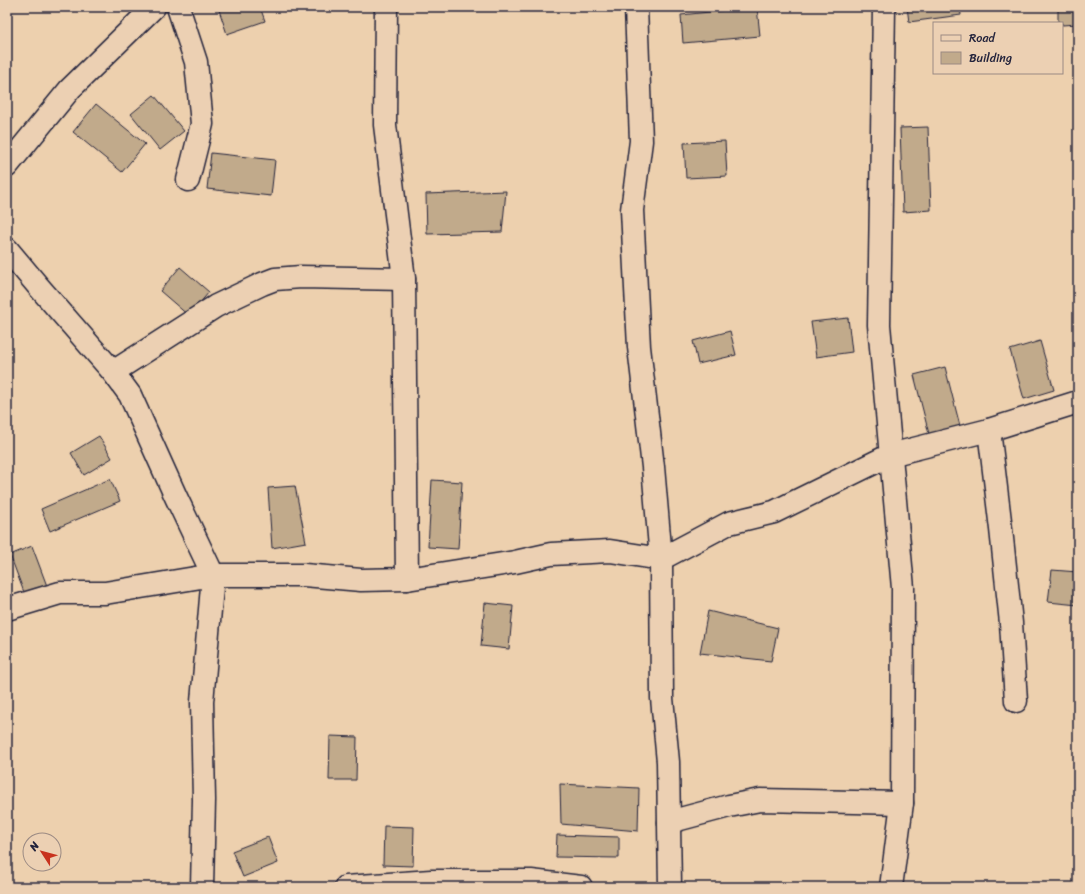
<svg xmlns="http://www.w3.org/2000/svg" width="1085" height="894" font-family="Sriracha,sans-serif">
<rect width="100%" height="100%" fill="#edd0ae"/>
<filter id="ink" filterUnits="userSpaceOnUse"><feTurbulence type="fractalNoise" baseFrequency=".025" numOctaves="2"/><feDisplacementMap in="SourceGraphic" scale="8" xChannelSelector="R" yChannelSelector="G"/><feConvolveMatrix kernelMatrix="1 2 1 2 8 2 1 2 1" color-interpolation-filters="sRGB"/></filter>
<g filter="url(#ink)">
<g fill="#c1aa8b" stroke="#22223b">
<path d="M218 7H260L265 21 227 34Z"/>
<path d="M757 7 760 36 683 43 681 15Z"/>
<path d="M907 7H960L961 15 909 22Z"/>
<path d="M1058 7H1078V24L1062 25V23H1058Z"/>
<path d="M154 95 184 131 160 150 131 114Z"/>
<path d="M96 104 145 144 122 172 73 132Z"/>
<path d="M928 127 931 210 903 212 900 128Z"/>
<path d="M725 141 727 176 686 178 684 143Z"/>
<path d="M211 153 275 160 271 196 207 189Z"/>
<path d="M506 191 502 232 427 234 426 194Z"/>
<path d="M180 267 209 292 189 316 160 291Z"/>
<path d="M7 314 11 319 7 323Z"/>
<path d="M848 318 852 352 816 357 811 322Z"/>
<path d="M730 331 736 355 698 364 693 341Z"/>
<path d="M1040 341 1054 390 1024 399 1010 350Z"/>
<path d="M945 367 961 430 930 438 914 375Z"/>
<path d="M99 436 112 458 84 475 71 453Z"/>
<path d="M110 479 120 501 50 531 41 509Z"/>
<path d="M432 480 462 482 458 549 428 547Z"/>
<path d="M295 486 306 542 272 548 268 488Z"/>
<path d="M32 546 47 586 25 595 10 555Z"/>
<path d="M1052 570 1078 572V605L1048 602Z"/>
<path d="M485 603 513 606 509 649 481 646Z"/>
<path d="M708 611 778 628 771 661 700 653Z"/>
<path d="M330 736 357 737 356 780H329Z"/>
<path d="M560 784 639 788 638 831 561 824Z"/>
<path d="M384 826 414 827 413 866 383 865Z"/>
<path d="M557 835 619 837V858L556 857Z"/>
<path d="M268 837 278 863 243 877 232 851Z"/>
</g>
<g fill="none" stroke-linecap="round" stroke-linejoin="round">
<defs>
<g id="street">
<path d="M178 7 196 62 202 124 188 180"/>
<path d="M386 7 385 125 404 279 407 579"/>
<path d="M636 7 641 141 632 210 639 347 653 467 661 559 662 698 668 762 670 887"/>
<path d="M884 7 879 325 903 588 902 803 891 887"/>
<path d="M7 166 70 89 154 7"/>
<path d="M7 249 38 286 113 372 130 395 176 497 213 575 202 702 204 800 202 887"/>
<path d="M113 372 216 306 262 284 275 279 301 277 404 279"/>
<path d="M989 430 1001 529 1011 623 1016 701"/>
<path d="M7 609 60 593H105L213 575H304L361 580 407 579 515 562 551 554 610 551 661 559 729 523 774 512 890 455 989 430 1078 402"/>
<path d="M669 822 729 806 760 800 902 803"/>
<path d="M346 887 431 881H531L581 887"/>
</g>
</defs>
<use href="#street" stroke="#22223b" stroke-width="25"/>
<use href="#street" stroke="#ecd0b3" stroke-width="22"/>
</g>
</g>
<rect width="1085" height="894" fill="none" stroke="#ecd0b3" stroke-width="24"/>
<rect x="12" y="12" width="1061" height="870" fill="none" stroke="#22223b" stroke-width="1.5" filter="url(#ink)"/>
<rect x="933" y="22" width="130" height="52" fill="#ecd0b3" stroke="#9b8a83"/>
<rect x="941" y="35" width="20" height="6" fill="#ecd0b3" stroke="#9b8a83"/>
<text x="969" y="42" font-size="12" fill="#22223b">Road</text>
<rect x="941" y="52" width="20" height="12" fill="#c1aa8b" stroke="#9b8a83"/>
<text x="969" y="62" font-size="12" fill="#22223b">Building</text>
<g transform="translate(42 852) rotate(306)"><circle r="19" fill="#ecd0b3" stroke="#9b8a83"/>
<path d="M0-3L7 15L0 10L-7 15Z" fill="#c8321e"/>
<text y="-6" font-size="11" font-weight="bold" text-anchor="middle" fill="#22223b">N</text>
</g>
</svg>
